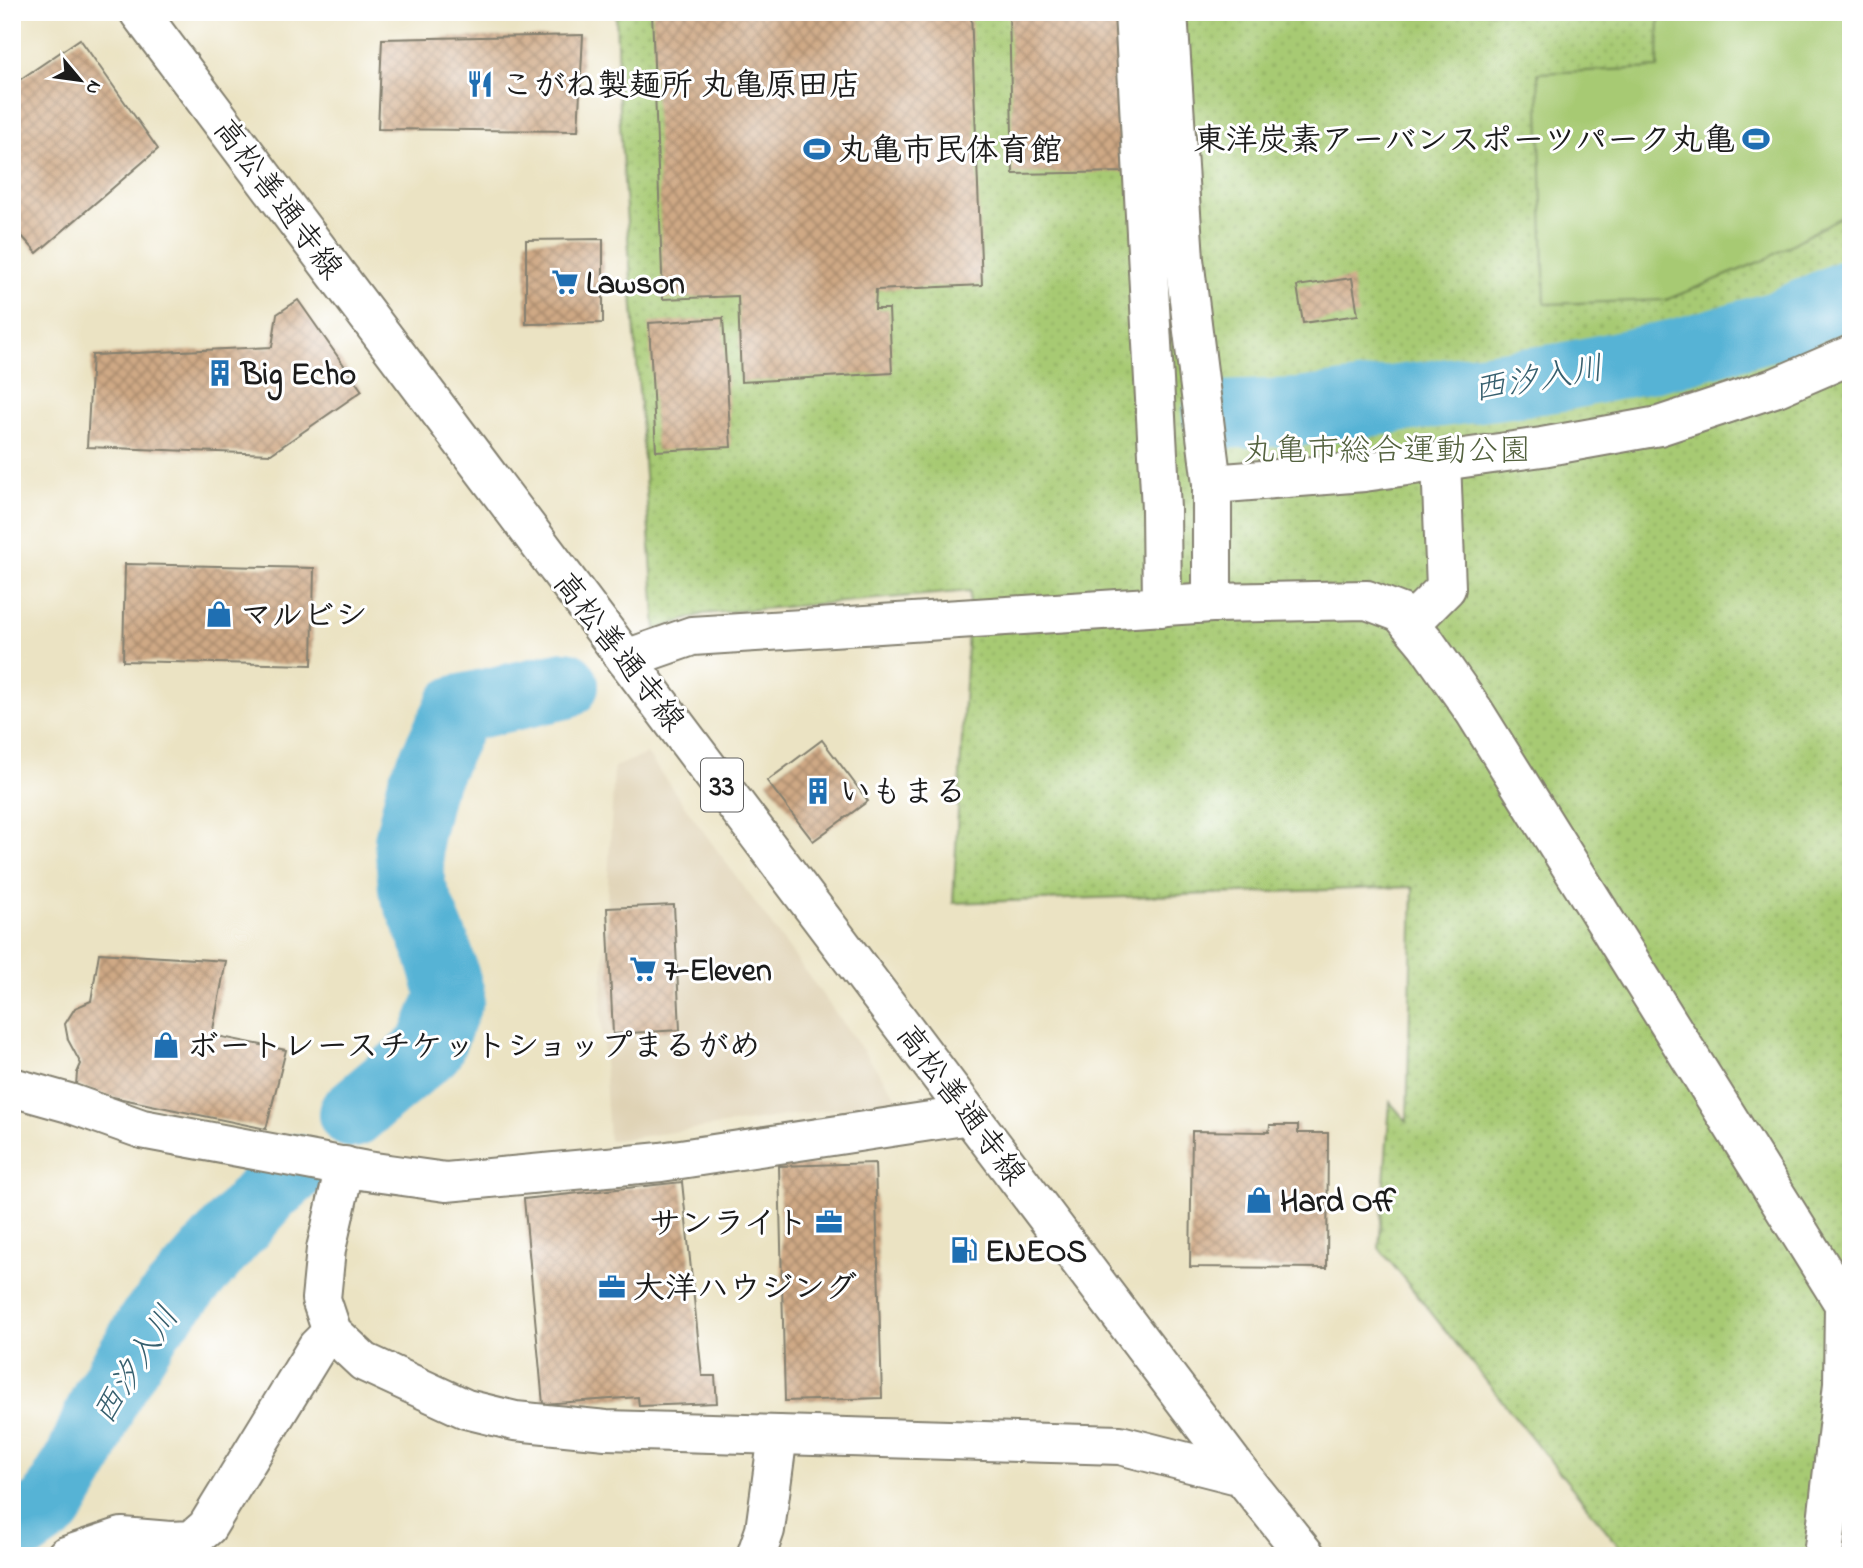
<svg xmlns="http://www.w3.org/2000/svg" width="1863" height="1568" font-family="'Indie Flower','Klee One',sans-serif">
<defs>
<pattern id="park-dots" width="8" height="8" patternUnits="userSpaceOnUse" patternTransform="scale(1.75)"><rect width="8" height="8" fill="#a7ca73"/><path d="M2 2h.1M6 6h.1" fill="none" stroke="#8fad63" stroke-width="1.8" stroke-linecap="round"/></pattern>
<pattern id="building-cross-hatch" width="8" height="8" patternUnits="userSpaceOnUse" patternTransform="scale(1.75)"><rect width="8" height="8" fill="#cfa985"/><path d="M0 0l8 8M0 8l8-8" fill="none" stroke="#a7896c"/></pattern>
</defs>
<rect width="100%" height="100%" fill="#fff"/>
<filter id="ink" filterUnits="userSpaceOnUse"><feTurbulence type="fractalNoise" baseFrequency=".0143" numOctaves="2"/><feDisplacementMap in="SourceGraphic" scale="14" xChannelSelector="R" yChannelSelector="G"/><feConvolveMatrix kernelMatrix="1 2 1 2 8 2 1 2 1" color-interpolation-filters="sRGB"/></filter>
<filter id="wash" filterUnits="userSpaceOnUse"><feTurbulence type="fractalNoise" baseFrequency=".00686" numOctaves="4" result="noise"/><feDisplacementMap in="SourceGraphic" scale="28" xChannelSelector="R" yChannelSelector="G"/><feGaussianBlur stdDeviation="1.57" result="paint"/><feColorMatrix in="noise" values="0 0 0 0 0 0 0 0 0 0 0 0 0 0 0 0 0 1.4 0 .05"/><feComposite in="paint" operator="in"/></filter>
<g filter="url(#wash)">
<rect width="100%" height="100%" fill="#ebe3c3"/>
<path fill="#dfd2b4" d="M647 754 899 1100 609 1141 601 1015 614 767Z"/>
<path fill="url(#park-dots)" stroke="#627348" stroke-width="2" d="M616 12H1851V1556H1627L1379 1248 1390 1102 1407 1122 1413 887 953 903 970 591 703 614 656 630 619 111Z"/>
<path fill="#a7ca73" stroke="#627348" stroke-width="2" d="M1659 12H1851V211L1764 260 1666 300 1545 304 1538 73 1658 68Z"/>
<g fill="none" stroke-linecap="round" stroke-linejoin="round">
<g stroke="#57b3d5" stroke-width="68">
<path d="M1216 415 1300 412 1562 377 1676 353 1777 325 1851 292"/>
<path d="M352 1114 430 1048 451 995 438 951 412 888 408 841 421 786 458 709 565 685"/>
<path d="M12 1534 51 1507 80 1457 105 1398 151 1323 269 1191 295 1168"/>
</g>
</g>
<g id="blocks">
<g fill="url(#building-cross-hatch)">
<path d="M652 12H971L982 285 876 290 875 309H889L892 373 741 382 738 296 663 299Z"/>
<path d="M1009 12H1119L1126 172 1013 174Z"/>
<path d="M583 35 578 131 378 129 382 39Z"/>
<path d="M80 39 158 149 37 253 12 225V85Z"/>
<path d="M603 239V323L526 324V240Z"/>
<path d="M1352 278 1358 315 1303 323 1297 286Z"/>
<path d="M298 300 362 391 271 454 87 447 92 355 272 347 277 314Z"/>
<path d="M723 318 731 447 656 451 649 323Z"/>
<path d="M125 564 314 568 312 665 123 661Z"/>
<path d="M822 740 868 801 813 841 767 781Z"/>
<path d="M674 905 680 1030 613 1034 607 908Z"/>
<path d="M99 953 226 961 212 1035 286 1050 266 1129 108 1096 76 1085 77 1073 81 1064 68 1040 65 1024 75 1008 91 1001Z"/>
<path d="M1270 1125H1298V1133H1328L1327 1268 1190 1267 1192 1131 1269 1132Z"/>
<path d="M875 1163 882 1398 785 1401 779 1166Z"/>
<path d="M682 1182 702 1376H715L717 1403 639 1406 638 1397 543 1404 524 1199Z"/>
</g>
</g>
</g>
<g filter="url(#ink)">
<use href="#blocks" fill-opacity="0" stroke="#848070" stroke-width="2"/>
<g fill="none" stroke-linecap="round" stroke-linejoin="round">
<defs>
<g id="minor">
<path d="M1134 12 1161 509 1162 607"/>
<path d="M1168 12 1184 259 1212 484V603"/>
<path d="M1212 484 1364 472 1542 447 1659 426 1777 387 1851 355"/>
<path d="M1410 624 1446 588 1441 461"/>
<path d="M626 659 692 636 1212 603 1367 600 1401 613 1426 643 1474 711 1844 1304 1843 1384 1823 1556"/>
<path d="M12 1087 69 1103 142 1129 367 1171 446 1182 661 1162 970 1115"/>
<path d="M345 1166 326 1249 321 1299 332 1332 364 1362 466 1409 515 1421 606 1430 1120 1445 1242 1476"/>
<path d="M66 1556 122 1537 170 1541 192 1540 207 1527 317 1347 332 1332"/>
<path d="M756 1556 765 1530 778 1435"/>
</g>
<path id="major" d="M139 12C506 501 874 988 1242 1476L1306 1556"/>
</defs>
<use href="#minor" stroke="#848070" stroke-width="42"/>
<use href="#major" stroke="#848070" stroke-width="42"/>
<use href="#minor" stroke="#fff" stroke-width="38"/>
<use href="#major" stroke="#fff" stroke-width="38"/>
</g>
</g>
<defs>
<symbol id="restaurant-bare" viewBox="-9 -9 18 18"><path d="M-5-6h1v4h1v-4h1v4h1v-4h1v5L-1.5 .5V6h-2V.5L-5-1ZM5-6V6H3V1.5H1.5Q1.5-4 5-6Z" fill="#1f6fb2" stroke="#fff" stroke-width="2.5" paint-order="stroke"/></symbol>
<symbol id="stadium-bare" viewBox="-9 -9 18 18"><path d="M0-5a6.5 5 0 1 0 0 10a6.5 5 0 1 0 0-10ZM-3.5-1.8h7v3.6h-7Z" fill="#1f6fb2" stroke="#fff" stroke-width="2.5" paint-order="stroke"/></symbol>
<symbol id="supermarket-bare" viewBox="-9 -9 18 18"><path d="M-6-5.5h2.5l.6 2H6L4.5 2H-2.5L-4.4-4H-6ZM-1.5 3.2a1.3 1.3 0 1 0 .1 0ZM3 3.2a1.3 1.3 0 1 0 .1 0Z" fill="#1f6fb2" stroke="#fff" stroke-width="2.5" paint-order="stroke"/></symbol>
<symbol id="building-bare" viewBox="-9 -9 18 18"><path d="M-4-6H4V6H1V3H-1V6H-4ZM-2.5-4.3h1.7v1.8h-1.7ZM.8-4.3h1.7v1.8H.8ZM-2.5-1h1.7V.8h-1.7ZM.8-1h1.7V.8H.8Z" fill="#1f6fb2" stroke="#fff" stroke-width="2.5" paint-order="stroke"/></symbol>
<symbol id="shop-bare" viewBox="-9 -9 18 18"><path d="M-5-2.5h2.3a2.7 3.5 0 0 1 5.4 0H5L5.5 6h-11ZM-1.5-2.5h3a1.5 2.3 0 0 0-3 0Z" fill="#1f6fb2" stroke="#fff" stroke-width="2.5" paint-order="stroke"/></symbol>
<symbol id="office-bare" viewBox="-9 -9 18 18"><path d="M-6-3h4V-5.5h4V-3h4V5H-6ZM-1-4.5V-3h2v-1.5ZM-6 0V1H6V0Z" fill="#1f6fb2" stroke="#fff" stroke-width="2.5" paint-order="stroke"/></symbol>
<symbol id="fuel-bare" viewBox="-9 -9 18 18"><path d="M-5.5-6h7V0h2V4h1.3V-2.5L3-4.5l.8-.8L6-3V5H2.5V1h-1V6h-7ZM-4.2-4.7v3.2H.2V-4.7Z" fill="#1f6fb2" stroke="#fff" stroke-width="2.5" paint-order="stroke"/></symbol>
</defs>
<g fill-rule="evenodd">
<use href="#restaurant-bare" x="461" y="65" width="38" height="38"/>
<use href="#stadium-bare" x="1737" y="120" width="38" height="38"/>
<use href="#stadium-bare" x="798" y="130" width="38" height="38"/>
<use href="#supermarket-bare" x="546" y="263" width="38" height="38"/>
<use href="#building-bare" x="201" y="354" width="38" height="38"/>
<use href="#shop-bare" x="200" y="595" width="38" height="38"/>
<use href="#building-bare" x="799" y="772" width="38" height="38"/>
<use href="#supermarket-bare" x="624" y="950" width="38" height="38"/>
<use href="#shop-bare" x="147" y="1026" width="38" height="38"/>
<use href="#shop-bare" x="1240" y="1181" width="38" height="38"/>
<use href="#office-bare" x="810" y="1203" width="38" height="38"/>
<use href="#fuel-bare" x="945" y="1231" width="38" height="38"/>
<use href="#office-bare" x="593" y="1268" width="38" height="38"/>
</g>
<g text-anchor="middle" stroke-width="6" stroke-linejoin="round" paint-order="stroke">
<rect fill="#fff" stroke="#606060" stroke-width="2" x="701" y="758.5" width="42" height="53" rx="5"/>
<g font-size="30" font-weight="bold" fill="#1c1c1c">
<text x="722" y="795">33</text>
</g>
<g font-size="32" font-weight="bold" fill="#1c1c1c" stroke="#fff" text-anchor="start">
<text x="501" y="95">こがね製麺所 丸亀原田店</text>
<text x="1735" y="150" text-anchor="end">東洋炭素アーバンスポーツパーク丸亀</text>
<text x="838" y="160">丸亀市民体育館</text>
<text x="586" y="293">Lawson</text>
<text x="241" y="384">Big Echo</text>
<text x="240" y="625">マルビシ</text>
<text x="839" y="802">いもまる</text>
<text x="664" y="980">7-Eleven</text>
<text x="187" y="1056">ボートレースチケットショップまるがめ</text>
<text x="1280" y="1211">Hard Off</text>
<text x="808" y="1233" text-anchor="end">サンライト</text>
<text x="985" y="1261">ENEOS</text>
<text x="633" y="1298">大洋ハウジング</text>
</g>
<g font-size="32" fill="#1c1c1c" stroke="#fff">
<text transform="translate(279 198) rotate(53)" y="11">高松善通寺線</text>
<text transform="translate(620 651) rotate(52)" y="11">高松善通寺線</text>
<text transform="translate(962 1104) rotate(53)" y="11">高松善通寺線</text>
</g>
<g font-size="32" fill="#54623f" stroke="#fff">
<text x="1387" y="460">丸亀市総合運動公園</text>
</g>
<g font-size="33" font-style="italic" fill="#37606f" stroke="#fff">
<text transform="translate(1538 377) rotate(-10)" y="12">西汐入川</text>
<text transform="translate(134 1364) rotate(-58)" y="12">西汐入川</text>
</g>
</g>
<rect width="1863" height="1568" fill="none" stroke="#fff" stroke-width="42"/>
<g transform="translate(80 80) rotate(119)" stroke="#ffffff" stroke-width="5" paint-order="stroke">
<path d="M0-5L12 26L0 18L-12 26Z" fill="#1c1c1c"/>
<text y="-10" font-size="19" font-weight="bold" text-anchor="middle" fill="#1c1c1c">N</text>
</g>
</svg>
